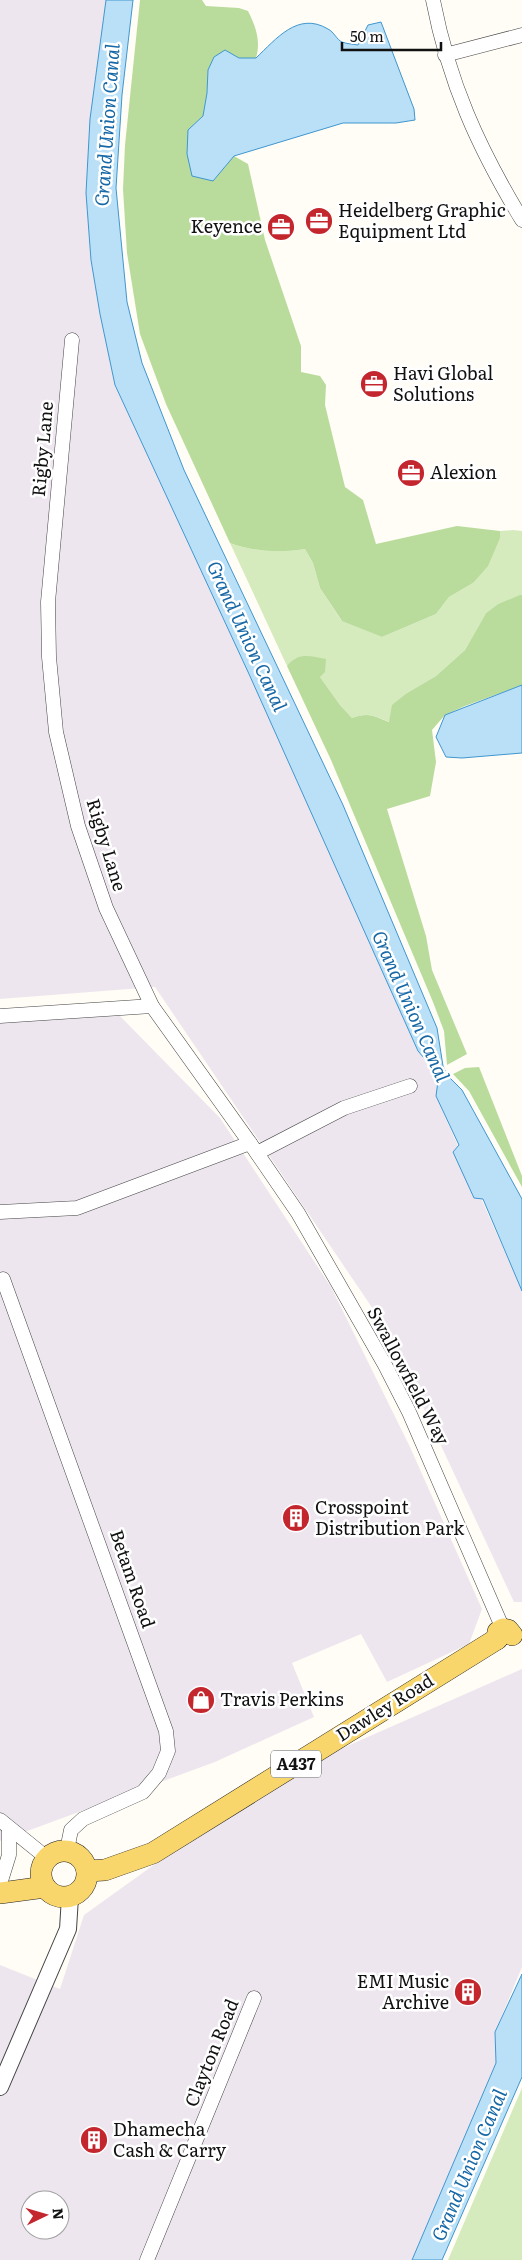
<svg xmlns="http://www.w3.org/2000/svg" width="522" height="2260" font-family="Literata,serif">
<rect width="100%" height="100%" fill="#fffdf5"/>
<g fill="#eee6ef" fill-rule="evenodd">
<path d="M0 0H106L90 119 86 193 91 260 100 314 115 385 249 674 418 1051 430 1065 438 1081 436 1096 522 1291V1602H514L423 1407 373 1309 155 987 0 999Z"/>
<path d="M118 1014 220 1118 331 1287 410 1447 482 1609 469 1644 387 1682 361 1634 292 1663 314 1717 215 1762 0 1841V1023Z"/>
<path d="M522 1669V1967L495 2032 496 2063 412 2260H0V1965L60 1989 84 1915 201 1831 327 1755ZM30 2200H60V2230H30Z"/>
</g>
<g fill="#d5ebbd">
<path d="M513 530 522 531V595L498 604 486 613 465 650 436 676 407 693 390 722C373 716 370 712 352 718L340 705 320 677 296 658 287 666 230 543C254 552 280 553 305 549L313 563 320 588 341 620 382 637 436 614 449 597 473 583 500 538V531Z"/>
<path d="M522 2088V2260H448Z"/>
</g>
<g fill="#b9dc9c">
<path d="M140 0H202L206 6 239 8 248 11C256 27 261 41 256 58H239L225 50 208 70 207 93 203 116 188 130 213 181 234 156 248 164 265 240 301 346V372L320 376 326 385 325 405 345 487 363 500 376 544 457 526 500 531V538L488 566 473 583 449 597 436 614 382 637 342 621 320 588 313 563 305 549C280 553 254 552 230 543L166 404 140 334 127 253 123 189 125 145Z"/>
<path d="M520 595H522V685L465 706 445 715 432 730 436 762 430 796 387 809 426 936 432 970 467 1054 447 1065 444 1031 433 1002 331 760 287 666C298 652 310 656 326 659L325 672 320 677 340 705 352 718C370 712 373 716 389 722L392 705 407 693 436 676 465 650 486 613 498 604Z"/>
<path d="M479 1067 522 1176V1187L469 1091 453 1074 465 1068Z"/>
</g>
<g fill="#b9e0f7" stroke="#3f96cf">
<path d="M106 0H133L122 95 116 188 127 302 142 363 184 470 343 805 437 1028 443 1066 447 1075 462 1090 522 1199V1291L483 1199 474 1198 453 1152 459 1145 436 1096 438 1081 430 1065 418 1051 249 674 115 385 100 314 91 260 86 193 90 119Z"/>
<path d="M381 22 414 109 415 120 396 123H343L234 156 213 181 192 176 187 154 188 130 203 116 207 93 208 70 214 57 225 50 239 58H256C276 39 298 11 328 29 334 32 337 40 342 42 347 44 353 44 358 45L368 25Z"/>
<path d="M522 685V753L462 758 446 757 436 737 445 715Z"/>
<path d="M522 1974V2077L442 2260H412L496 2063 495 2032Z"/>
</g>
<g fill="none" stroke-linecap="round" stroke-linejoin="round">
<defs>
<g id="minor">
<path d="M433 0C449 83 478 147 522 220"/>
<path d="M445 55 522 35"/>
<path d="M72 340 48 602 49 657 56 732 78 826 106 908 152 1006 250 1143 298 1213 385 1365 409 1412 503 1629"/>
<path d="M0 1016 152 1006"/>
<path d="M257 1153 344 1108 410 1086"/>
<path d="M0 1212 77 1208 250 1143"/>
<path d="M3 1279 166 1731 168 1751 159 1773 143 1792 83 1819 71 1830 67 1850"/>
<path d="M0 1820 47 1858"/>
<path d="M0 1884 9 1855V1829"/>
<path d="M147 2260 254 1998"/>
</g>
<path id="tertiary" d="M0 2087 68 1929 70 1897"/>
<g id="primary">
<path d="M497 1639 498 1632 503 1629 508 1630 512 1635"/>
<circle cx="64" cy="1874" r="23"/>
<path d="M87 1871 105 1870 153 1853 497 1639"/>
<path d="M0 1893 45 1887"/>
</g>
</defs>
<use href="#minor" stroke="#444" stroke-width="15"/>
<use href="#tertiary" stroke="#444" stroke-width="18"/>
<use href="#primary" stroke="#222" stroke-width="22"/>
<use href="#minor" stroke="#fff" stroke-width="14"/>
<use href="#tertiary" stroke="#fff" stroke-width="16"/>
<use href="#primary" stroke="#f9d66b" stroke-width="21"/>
</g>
<defs>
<symbol id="office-disc" viewBox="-11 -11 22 22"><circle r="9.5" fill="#c4262e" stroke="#fff"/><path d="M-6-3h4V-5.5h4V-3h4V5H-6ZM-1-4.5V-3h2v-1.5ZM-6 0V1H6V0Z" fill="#fff"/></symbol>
<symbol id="building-disc" viewBox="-11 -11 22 22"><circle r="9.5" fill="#c4262e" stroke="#fff"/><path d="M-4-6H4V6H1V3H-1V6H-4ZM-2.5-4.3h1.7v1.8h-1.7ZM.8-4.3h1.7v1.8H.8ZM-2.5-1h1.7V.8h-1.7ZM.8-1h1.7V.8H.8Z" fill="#fff"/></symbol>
<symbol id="shop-disc" viewBox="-11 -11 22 22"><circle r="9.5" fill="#c4262e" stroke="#fff"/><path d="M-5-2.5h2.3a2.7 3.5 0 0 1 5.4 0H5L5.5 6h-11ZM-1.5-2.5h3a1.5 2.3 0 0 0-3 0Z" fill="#fff"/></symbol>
</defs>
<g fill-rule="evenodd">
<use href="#office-disc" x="303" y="205" width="32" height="32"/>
<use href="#office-disc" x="265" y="211" width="32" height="32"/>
<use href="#office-disc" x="358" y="368" width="32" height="32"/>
<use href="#office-disc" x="395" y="457" width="32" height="32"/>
<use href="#building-disc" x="280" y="1502" width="32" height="32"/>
<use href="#shop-disc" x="185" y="1684" width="32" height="32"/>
<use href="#building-disc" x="452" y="1976" width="32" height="32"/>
<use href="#building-disc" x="78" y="2124" width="32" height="32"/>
</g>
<g text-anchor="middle" stroke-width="5" stroke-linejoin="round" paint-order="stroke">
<rect fill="#fff" stroke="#585858" stroke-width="1" x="271" y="1750.5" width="50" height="27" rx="4"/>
<g font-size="16" font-weight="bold" fill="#111">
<text x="296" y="1770">A437</text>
</g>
<g font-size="18" fill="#111" stroke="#fff" text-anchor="start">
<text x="338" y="217">Heidelberg Graphic<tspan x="338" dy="21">Equipment Ltd</tspan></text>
<text x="262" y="233" text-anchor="end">Keyence</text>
<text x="393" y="380">Havi Global<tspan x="393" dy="21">Solutions</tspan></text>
<text x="430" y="479">Alexion</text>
<text x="315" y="1514">Crosspoint<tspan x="315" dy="21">Distribution Park</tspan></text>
<text x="220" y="1706">Travis Perkins</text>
<text x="449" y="1988" text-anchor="end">EMI Music<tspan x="449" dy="21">Archive</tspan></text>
<text x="113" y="2136">Dhamecha<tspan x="113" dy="21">Cash &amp; Carry</tspan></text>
</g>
<g font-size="18" fill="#111" stroke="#fff">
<text transform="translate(43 449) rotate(-85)" y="6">Rigby Lane</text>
<text transform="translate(106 845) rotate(73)" y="6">Rigby Lane</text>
<text transform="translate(408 1376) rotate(62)" y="6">Swallowfield Way</text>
<text transform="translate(132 1579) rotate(71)" y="6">Betam Road</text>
<text transform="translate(385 1708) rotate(-32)" y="6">Dawley Road</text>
<text transform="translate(212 2053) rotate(-68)" y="6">Clayton Road</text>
</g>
<g font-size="19" font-style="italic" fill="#1768a6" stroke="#fff">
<text transform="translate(107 125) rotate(-86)" y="7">Grand Union Canal</text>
<text transform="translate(247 636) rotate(65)" y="7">Grand Union Canal</text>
<text transform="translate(411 1006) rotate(66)" y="7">Grand Union Canal</text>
<text transform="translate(469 2165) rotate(-67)" y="7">Grand Union Canal</text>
</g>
</g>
<g transform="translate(45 2215) rotate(85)"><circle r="24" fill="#ffffff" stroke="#a0a0a0"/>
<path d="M0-4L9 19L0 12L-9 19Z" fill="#c4262e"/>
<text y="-8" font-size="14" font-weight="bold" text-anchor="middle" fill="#111111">N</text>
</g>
<path d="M342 42v8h99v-8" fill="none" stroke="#111111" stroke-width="2.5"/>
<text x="350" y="42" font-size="15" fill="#111111" stroke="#ffffff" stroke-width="4" paint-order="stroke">50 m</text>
</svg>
